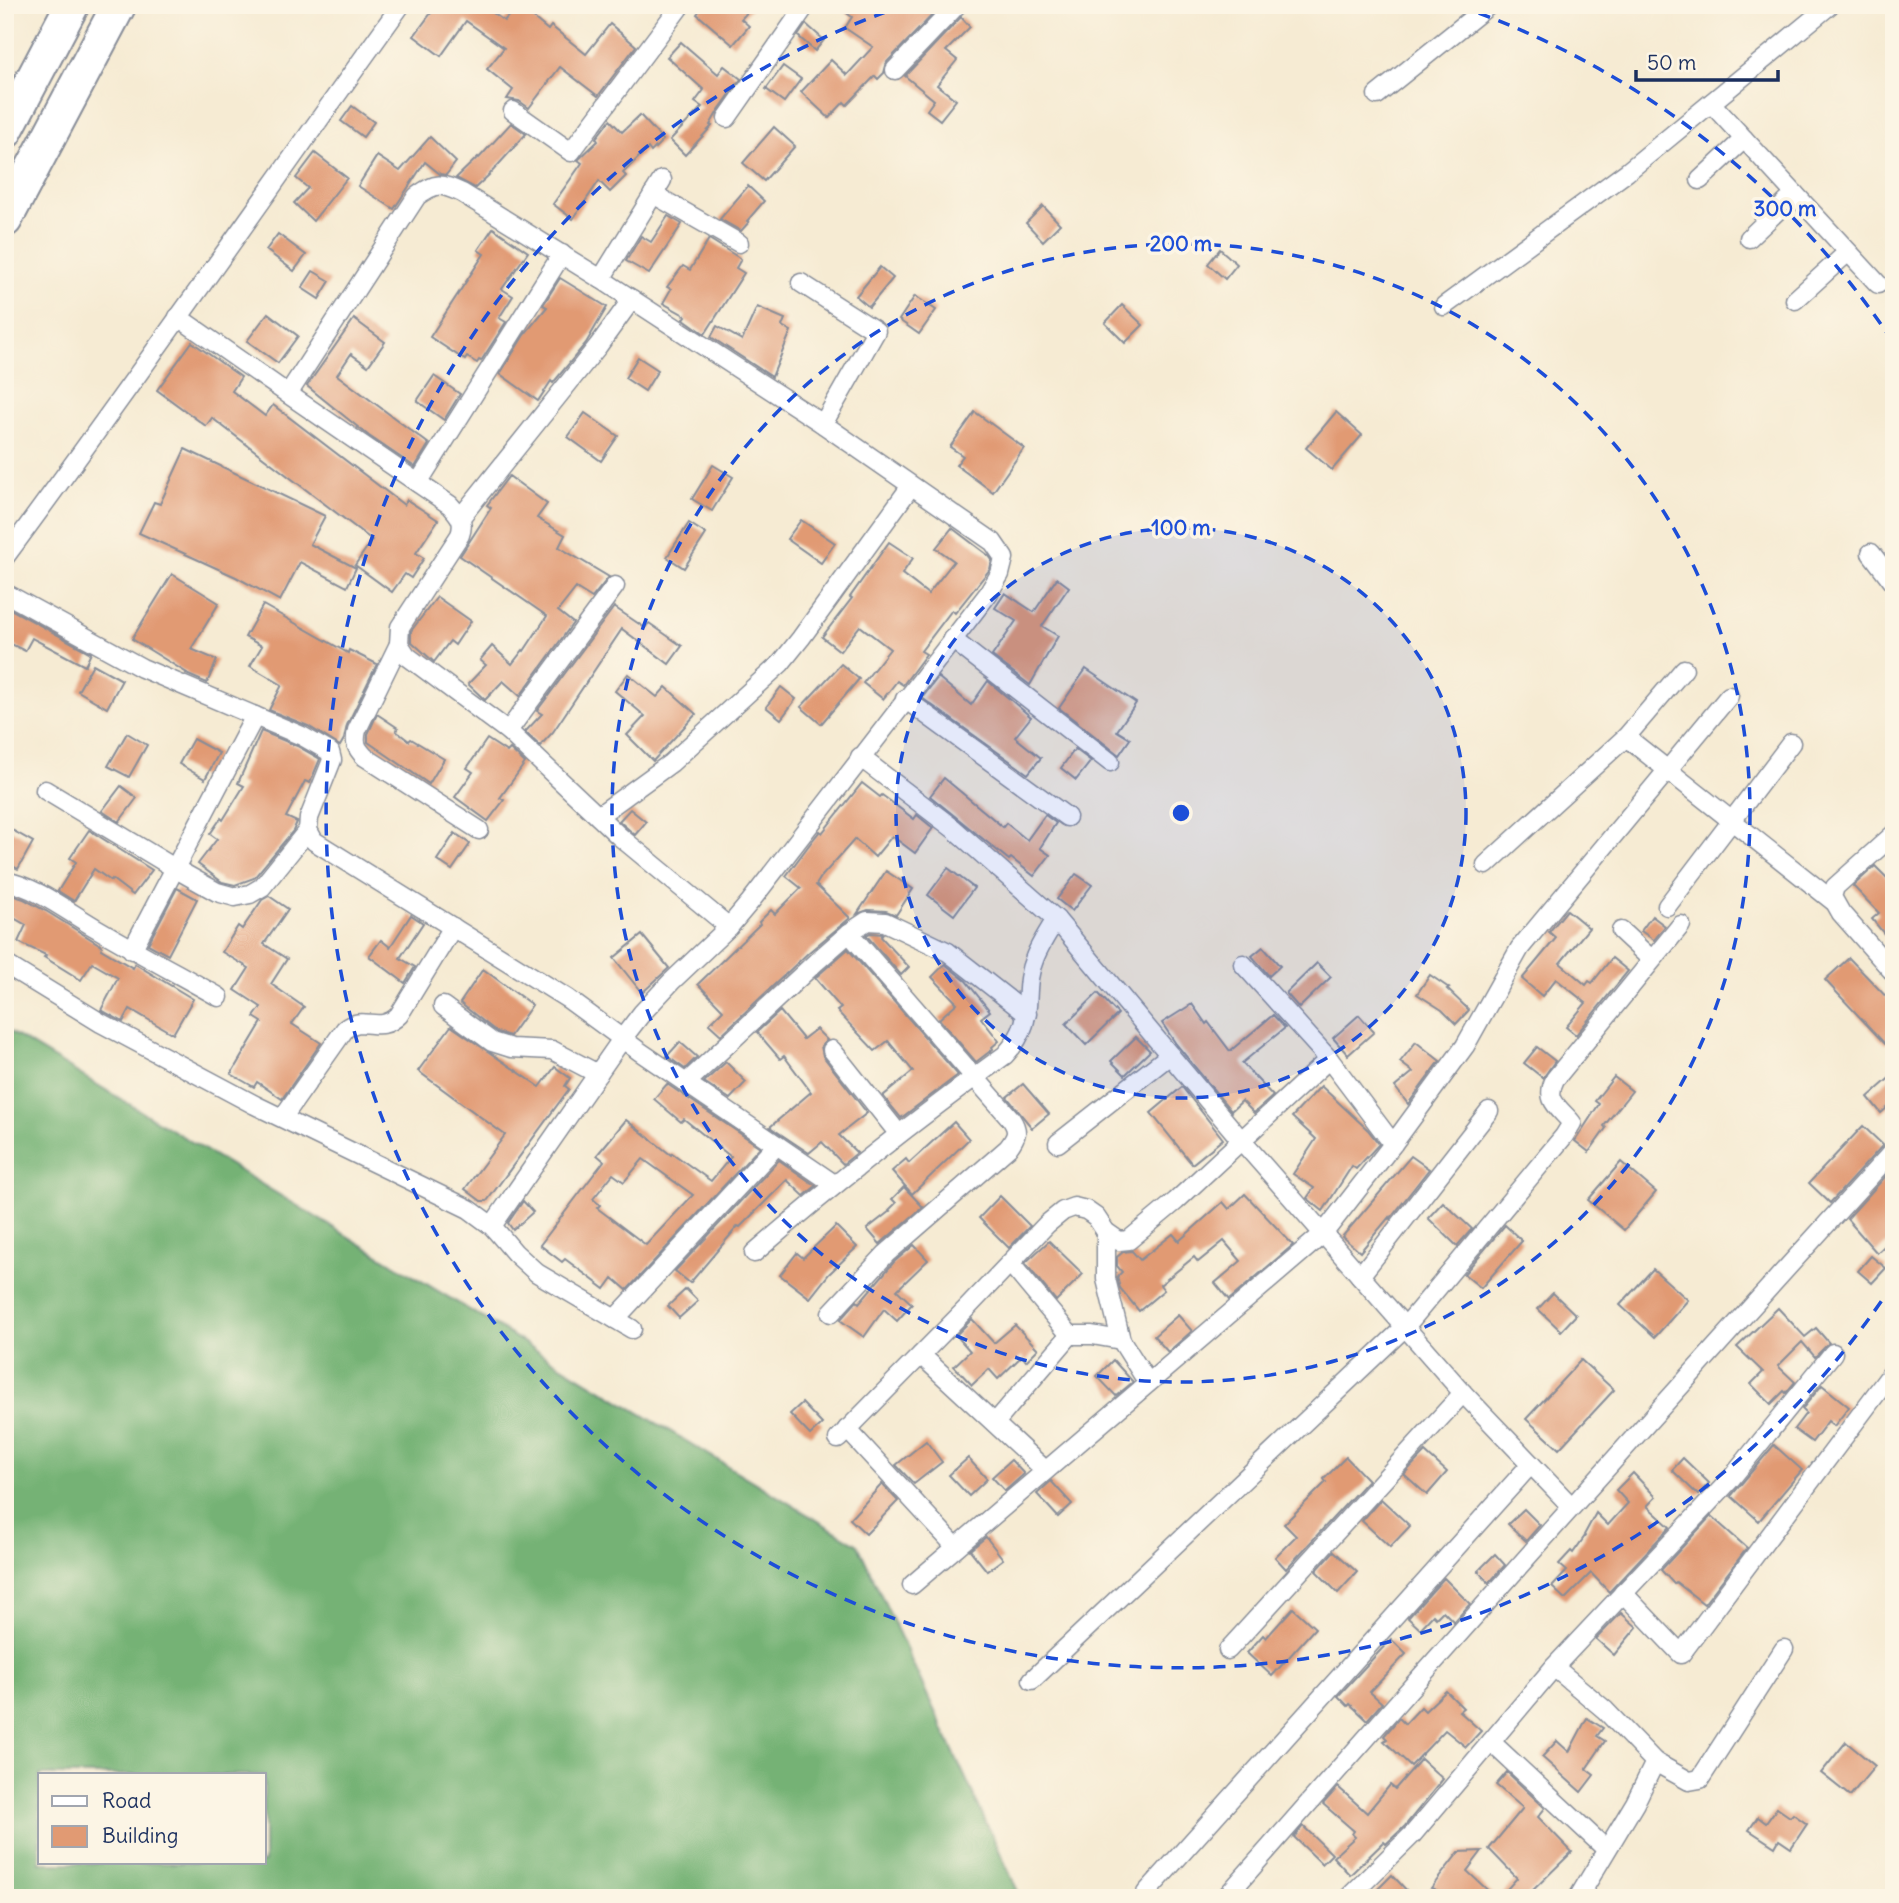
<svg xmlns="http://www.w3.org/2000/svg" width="1899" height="1903" font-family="Delius,sans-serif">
<rect width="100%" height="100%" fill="#fcf5e5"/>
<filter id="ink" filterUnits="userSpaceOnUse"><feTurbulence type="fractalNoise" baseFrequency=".0143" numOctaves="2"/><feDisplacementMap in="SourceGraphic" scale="14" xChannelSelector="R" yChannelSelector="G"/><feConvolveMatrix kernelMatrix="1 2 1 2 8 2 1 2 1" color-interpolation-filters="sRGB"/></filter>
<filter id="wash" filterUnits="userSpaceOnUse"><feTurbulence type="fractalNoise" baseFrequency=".00686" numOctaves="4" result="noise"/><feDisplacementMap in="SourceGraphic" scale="28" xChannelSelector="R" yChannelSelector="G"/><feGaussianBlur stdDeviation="1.57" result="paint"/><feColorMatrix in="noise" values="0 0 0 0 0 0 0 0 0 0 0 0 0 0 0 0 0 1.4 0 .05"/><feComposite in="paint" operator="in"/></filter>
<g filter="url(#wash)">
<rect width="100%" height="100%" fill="#f6ebd3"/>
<path fill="#74b274" stroke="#487069" stroke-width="2" fill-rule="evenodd" d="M5 1029 858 1545 1021 1898H5ZM40 1775H264V1863H40Z"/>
<g id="blocks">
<g fill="#e19a73" fill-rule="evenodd">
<path d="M437 5H482L504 21 518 5 548 30 551 26 586 54 610 24 636 46 598 96 560 67 529 108 519 101 507 99 513 90 487 69 504 48 466 21 441 56 414 36Z"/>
<path d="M704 5H754L741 19 749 26 733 45 697 14Z"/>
<path d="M836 5H936L939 8 887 62 884 73 878 79 875 76 847 105 844 102 829 118 801 92 831 60 847 75 873 47 845 28 852 17Z"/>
<path d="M961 17 970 27 946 51 957 60 937 85 956 100 940 120 927 110 934 100 905 76Z"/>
<path d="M806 24 824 40 815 51 798 36Z"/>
<path d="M681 42 718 74 724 66 741 79 718 111 710 125 712 126 685 155 670 140 702 107 695 102 704 90 667 57Z"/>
<path d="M783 66 801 79 784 102 766 89Z"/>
<path d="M352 106 374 122 363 137 341 121Z"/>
<path d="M640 115 663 140 651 152 648 148 623 173 626 176 610 192 599 181 573 219 553 204 582 163 578 160 598 141 596 138 610 120 622 132Z"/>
<path d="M511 123 526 134 490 174 475 188 456 178 478 157 479 158Z"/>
<path d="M774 127 795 146 764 181 743 163Z"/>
<path d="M430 137 456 162 446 175 440 174 425 162 394 209 358 186 377 156 400 171Z"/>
<path d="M315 153 347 178 313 221 294 203 308 188 296 178Z"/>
<path d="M748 186 764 201 747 221 749 222 741 231 720 219Z"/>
<path d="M1043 206 1060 224 1043 241 1026 223Z"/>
<path d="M668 216 682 224 649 274 626 261 641 236 651 242Z"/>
<path d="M493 228 528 252 502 289 513 296 499 318 506 322 481 361 479 360 477 363 467 357 465 360 430 337 484 254 478 250Z"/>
<path d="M278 234 306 255 294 271 266 250Z"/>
<path d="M709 239 741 259 736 268 744 273 705 334 684 319 686 316 663 303 671 289 667 287 683 266 690 270Z"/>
<path d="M1220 249 1237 264 1225 279 1208 264Z"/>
<path d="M880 267 893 278 869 307 856 296Z"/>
<path d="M313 271 330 281 319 299 302 288Z"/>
<path d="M560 278 607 307 586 343 553 383 551 381 538 401 500 374 524 335 547 307 543 305Z"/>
<path d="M915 296 936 310 919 334 899 320Z"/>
<path d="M1122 305 1143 325 1125 343 1105 323Z"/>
<path d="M757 307 785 319 782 326 791 331 772 377 711 337 717 326 742 340Z"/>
<path d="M268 313 298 336 278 363 247 341Z"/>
<path d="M354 319 385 342 368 366 351 354 337 375 429 444 415 467 369 436 307 386Z"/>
<path d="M192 342 241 377 232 391 265 416 273 405 404 505 407 500 438 520 416 553 424 558 411 578 405 574 392 592 355 565 372 540 212 418 206 426 157 390Z"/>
<path d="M638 357 658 370 645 391 625 378Z"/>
<path d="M434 376 460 394 444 420 417 401Z"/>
<path d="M975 412 1024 448 993 492 956 465 963 456 950 447Z"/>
<path d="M1336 412 1362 435 1332 470 1306 448Z"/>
<path d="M585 413 618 436 601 461 568 437Z"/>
<path d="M185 449 325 516 310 544 356 568 347 587 300 562 280 601 236 577 139 533 154 502 160 504Z"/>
<path d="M713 465 733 477 712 511 692 499Z"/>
<path d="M509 476 547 504 537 518 565 535 559 547 609 577 592 598 576 588 558 611 573 623 520 696 503 681 485 700 468 684 486 665 480 660 492 646 512 664 523 650 524 651 547 616 460 556 491 508 487 505Z"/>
<path d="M801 520 835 543 821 563 787 539Z"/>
<path d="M689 523 706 534 684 568 667 557Z"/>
<path d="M952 528 989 556 992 560 990 569 955 613 952 610 921 651 926 654 903 685 897 681 883 699 863 683 890 649 860 626 840 651 822 637 852 598 850 597 889 542 913 558 902 574 928 594 954 561 936 548Z"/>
<path d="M172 574 219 603 191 649 217 660 207 683 186 674 187 673 132 639Z"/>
<path d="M1057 578 1069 587 1042 626 1058 636 1030 685 992 656 1016 621 995 608 1005 593 1034 612Z"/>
<path d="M437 597 471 621 455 645 450 641 434 662 411 641V631Z"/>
<path d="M263 605 348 653 349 650 377 664 347 725 344 739 340 746 308 726 269 710 282 685 250 666 262 646 245 637Z"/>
<path d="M5 606 91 653 85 666 32 638 25 651 5 641Z"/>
<path d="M614 607 645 628 649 623 682 646 669 664 622 629 553 732 540 746 525 732 542 714 537 711Z"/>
<path d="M93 664 122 680 107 708 78 691Z"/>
<path d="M841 664 859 679 821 724 801 707Z"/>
<path d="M1086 669 1136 703 1117 731 1130 739 1119 755 1059 708Z"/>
<path d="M628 674 657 697 666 687 696 714 653 761 627 735 645 716 615 691Z"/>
<path d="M938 677 971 705 988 681 1031 717 1015 737 1041 758 1028 774 922 698Z"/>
<path d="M781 687 796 699 781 719 766 707Z"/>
<path d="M377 714 398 728 396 731 409 741 411 739 444 759 429 784 368 742V734Z"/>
<path d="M261 731 297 746 320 759 310 783 305 781 286 817 297 822 293 831 254 878 235 885 222 882 198 864 217 839 210 834 221 818 223 820 244 786 238 783Z"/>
<path d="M127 733 147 745 129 777 108 766Z"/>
<path d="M193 739 219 753 205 779 179 764Z"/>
<path d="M487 739 507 752 510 749 525 763 500 798 504 800 488 821 455 797 473 772 467 768Z"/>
<path d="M1075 749 1091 761 1076 780 1061 768Z"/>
<path d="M944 778 1003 827 1006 823 1027 840 1045 815 1056 823 1040 848 1050 855 1034 876 1011 858 1009 860 930 796Z"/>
<path d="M862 783 880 797 882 795 914 819 917 815 933 828 915 853 892 836 875 857 855 839 821 877 816 885 850 918 808 953 721 1035 709 1024 723 1010 698 984 760 924 759 922 771 910 775 914 801 888 786 876 812 841 820 831 822 833Z"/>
<path d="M121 786 137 798 119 822 102 811Z"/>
<path d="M630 809 646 822 635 835 619 821Z"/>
<path d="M5 826 33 842 18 869 5 862Z"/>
<path d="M89 830 152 870 133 895 112 879 111 881 94 869 74 901 58 891 76 862 70 858Z"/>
<path d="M455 833 470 844 452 870 437 860Z"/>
<path d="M1875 866 1894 885V946L1872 919 1879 913 1853 886Z"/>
<path d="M948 868 974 888 954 915 928 895Z"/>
<path d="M886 871 913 889 896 915 886 911 868 910 857 914Z"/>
<path d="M1076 874 1092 885 1072 911 1057 899Z"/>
<path d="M177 888 197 899 168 955 148 944Z"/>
<path d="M5 893 24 899 46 911 102 946 101 949 133 968 135 964 193 999 173 1034 130 1009 123 1022 101 1010 118 978 92 963 81 980 44 957 46 955 18 942 26 925 5 913Z"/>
<path d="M269 896 288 909 264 944 287 959 271 984 304 1007 292 1024 321 1043 282 1099 257 1082 254 1087 231 1074 262 1022 254 1017 261 1007 235 990 249 968 222 952 238 926 242 929 262 900Z"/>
<path d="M1567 910 1589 928 1560 963 1586 985 1589 981 1592 983 1612 958 1628 971 1576 1035 1566 1027 1586 1003 1556 979 1542 996 1522 979 1556 938 1549 932Z"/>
<path d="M411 915 423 923 400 958 415 967 405 983 369 956 381 940 390 947Z"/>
<path d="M1652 916 1665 926 1654 940 1641 931Z"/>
<path d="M870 933 883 934 881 937 909 967 901 975 866 935Z"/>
<path d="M642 935 669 968 642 993 614 958Z"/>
<path d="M1263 947 1280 966 1269 976 1252 956Z"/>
<path d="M848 949 958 1075 901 1118 883 1096 913 1071 888 1041 875 1051 837 1011 841 1008 815 978Z"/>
<path d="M1849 958 1894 1005V1037L1885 1044 1825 980Z"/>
<path d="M1317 963 1331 977 1299 1008 1286 993Z"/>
<path d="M945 964 966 981 990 1011 981 1018 999 1041 992 1047 993 1049 976 1062 939 1019 957 1003 932 977Z"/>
<path d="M483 969 532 1005 510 1036 497 1032 460 1003Z"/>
<path d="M1430 975 1449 988 1447 989 1469 1010 1456 1024 1442 1010 1417 994Z"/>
<path d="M1098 993 1118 1014 1086 1045 1066 1024Z"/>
<path d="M1192 1004 1206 1024 1208 1022 1230 1051 1273 1015 1285 1028 1242 1063 1273 1096 1254 1113 1242 1101 1231 1111 1176 1044 1162 1023Z"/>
<path d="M780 1011 803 1039 816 1029 827 1040 821 1046 823 1056 867 1113 839 1135 857 1153 843 1164 822 1142 809 1153 770 1127 811 1092 784 1056 780 1059 757 1032Z"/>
<path d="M1359 1015 1374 1032 1348 1055 1333 1038Z"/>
<path d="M451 1026 540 1087 555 1067 570 1078 565 1086 569 1089 487 1201H481L465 1189 505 1135 418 1071Z"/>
<path d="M1136 1037 1150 1051 1125 1075 1111 1061Z"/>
<path d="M680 1042 697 1057 685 1069 667 1056Z"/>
<path d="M1416 1042 1440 1061 1408 1104 1395 1087 1413 1072 1400 1062Z"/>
<path d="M1537 1047 1555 1061 1543 1078 1524 1063Z"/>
<path d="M726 1062 746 1082 730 1099 704 1082Z"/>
<path d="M1894 1074V1102L1881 1113 1868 1097Z"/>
<path d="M1614 1077 1632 1091 1604 1126 1606 1128 1589 1152 1575 1141 1599 1104 1595 1101Z"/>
<path d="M667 1084 760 1147 627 1290 613 1278 605 1289 565 1259 562 1262 540 1245 604 1161 597 1155 626 1120 671 1155 672 1153 711 1181 731 1157 684 1119 681 1122 654 1099ZM643 1159 693 1195 646 1245 597 1208 600 1205 593 1199 613 1174 624 1182Z"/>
<path d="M1023 1084 1049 1114 1032 1128 1007 1097Z"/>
<path d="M1321 1086 1368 1130 1379 1144 1356 1169 1352 1166 1323 1211 1307 1198 1314 1188 1293 1174 1316 1139 1292 1117Z"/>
<path d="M1182 1087 1223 1139 1192 1164 1151 1113Z"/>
<path d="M954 1122 969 1139 912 1194 892 1171 906 1159 909 1163Z"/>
<path d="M1863 1126 1883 1145 1830 1203 1809 1183Z"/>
<path d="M1411 1156 1429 1169 1390 1219 1389 1217 1360 1252 1342 1237Z"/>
<path d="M779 1160 816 1186 804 1196 787 1180 740 1227 738 1226 690 1283 675 1271Z"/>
<path d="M1621 1162 1656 1192 1624 1230 1588 1200Z"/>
<path d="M1894 1167V1237L1877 1253 1847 1219Z"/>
<path d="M904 1187 923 1207 880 1244 867 1229 890 1211 889 1210 896 1203 892 1199Z"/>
<path d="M1245 1194 1293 1245 1229 1300 1215 1283 1241 1261 1224 1241 1198 1262 1194 1257 1160 1285 1164 1290 1139 1311 1120 1288 1117 1277 1122 1272 1117 1266V1257L1123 1252 1132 1251 1140 1260 1173 1234 1179 1241 1223 1202 1229 1209Z"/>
<path d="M1000 1196 1030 1226 1009 1248 979 1218Z"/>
<path d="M523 1201 533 1212 513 1230 508 1223Z"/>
<path d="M1443 1202 1472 1229 1457 1246 1428 1218Z"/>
<path d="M1505 1225 1522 1241 1481 1288 1464 1274Z"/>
<path d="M836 1226 857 1247 829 1274 810 1298 780 1275 797 1253 803 1258Z"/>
<path d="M1049 1241 1083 1274 1056 1301 1025 1263Z"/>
<path d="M914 1245 928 1260 897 1290 912 1304 897 1321 884 1309 864 1337 840 1320 857 1301 859 1303 894 1262Z"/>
<path d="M1871 1256 1886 1268 1872 1283 1858 1271Z"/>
<path d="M1653 1269 1688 1300 1655 1337 1620 1305Z"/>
<path d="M686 1289 698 1301 679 1318 668 1306Z"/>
<path d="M1553 1293 1576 1315 1561 1331 1538 1309Z"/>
<path d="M1778 1308 1805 1337 1816 1328 1829 1343 1815 1357 1802 1342 1778 1366 1795 1382 1786 1393 1784 1391 1771 1404 1751 1384 1763 1372 1737 1347Z"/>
<path d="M1178 1315 1192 1331 1168 1352 1154 1336Z"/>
<path d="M972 1319 994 1343 1015 1325 1038 1349 1026 1361 1022 1356 998 1379 989 1369 972 1385 954 1366 970 1351 956 1335Z"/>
<path d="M1113 1360 1133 1382 1116 1396 1097 1376Z"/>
<path d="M1581 1360 1614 1390 1559 1449 1526 1419Z"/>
<path d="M1822 1385 1849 1407 1834 1426 1828 1421 1812 1442 1794 1429 1806 1413 1802 1409Z"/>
<path d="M802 1403 822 1424 810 1435 790 1414Z"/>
<path d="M926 1441 942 1462 914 1484 896 1465Z"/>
<path d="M1774 1445 1802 1470 1759 1521 1731 1496Z"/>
<path d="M1425 1452 1447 1472 1427 1495 1404 1474Z"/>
<path d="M1346 1457 1368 1480 1286 1569 1275 1557 1296 1536 1284 1524 1326 1482 1324 1479Z"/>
<path d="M968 1458 987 1479 969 1496 949 1475Z"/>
<path d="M1683 1458 1709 1483 1698 1495 1672 1470Z"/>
<path d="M1011 1460 1024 1474 1005 1491 992 1477Z"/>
<path d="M1633 1473 1656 1497 1647 1506 1670 1527 1609 1592 1591 1573 1565 1599 1552 1587 1567 1571 1559 1564 1571 1551 1573 1553 1585 1536 1584 1535 1596 1513 1608 1525 1628 1503 1616 1490Z"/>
<path d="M1051 1481 1072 1504 1058 1517 1037 1494Z"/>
<path d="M882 1484 898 1501 866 1534 850 1519Z"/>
<path d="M1381 1499 1410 1526 1390 1547 1362 1521Z"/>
<path d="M1524 1509 1540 1525 1526 1541 1508 1524Z"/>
<path d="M1711 1516 1747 1548 1704 1604 1676 1582 1674 1584 1661 1570Z"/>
<path d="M986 1537 1003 1559 987 1571 970 1550Z"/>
<path d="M1334 1551 1357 1572 1338 1593 1316 1571Z"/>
<path d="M1495 1554 1505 1565 1489 1583 1478 1571Z"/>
<path d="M1444 1578 1470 1604 1454 1622 1443 1611 1436 1618 1433 1615 1420 1629 1408 1618Z"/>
<path d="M1293 1608 1315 1628 1272 1676 1247 1653 1263 1635 1266 1638Z"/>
<path d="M1621 1613 1637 1627 1614 1655 1596 1639Z"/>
<path d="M1391 1639 1406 1654 1370 1692 1382 1703 1367 1720 1350 1704 1348 1706 1338 1696Z"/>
<path d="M1446 1691 1463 1708 1459 1711 1481 1731 1466 1747 1445 1730 1411 1766 1384 1741 1387 1739 1384 1736 1399 1718 1405 1724 1421 1707 1425 1711Z"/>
<path d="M1587 1718 1603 1728 1597 1736 1605 1741 1586 1769 1594 1775 1581 1792 1542 1757 1557 1741 1569 1752Z"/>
<path d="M1846 1742 1875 1766 1850 1796 1821 1773Z"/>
<path d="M1421 1759 1443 1779 1405 1826 1386 1844 1384 1842 1350 1875 1333 1857 1355 1837 1352 1834 1354 1831 1323 1804 1338 1787 1367 1813 1390 1785 1395 1789Z"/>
<path d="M1507 1772 1545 1808 1538 1817 1572 1852 1525 1898H1499L1517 1878 1489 1849 1523 1808 1496 1785Z"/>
<path d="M1777 1808 1790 1817 1793 1814 1807 1824 1791 1848 1779 1840 1775 1847 1749 1830 1758 1817 1766 1823Z"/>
<path d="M1303 1826 1332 1854 1322 1864 1294 1837Z"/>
<path d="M1482 1851 1467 1871 1496 1898H1454L1431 1888 1459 1852Z"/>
<path d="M1392 1875 1414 1898H1369Z"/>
</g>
</g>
</g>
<g filter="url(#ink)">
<use href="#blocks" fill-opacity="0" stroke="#888d98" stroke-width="2"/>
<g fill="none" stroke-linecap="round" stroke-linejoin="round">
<defs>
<g id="street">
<path d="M895 70 957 5"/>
<path d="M1377 95 1489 5"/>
<path d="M1711 103 1878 284"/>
<path d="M513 111 571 152 681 5"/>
<path d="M727 118 806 5"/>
<path d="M1700 180 1744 139"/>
<path d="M653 194 739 243"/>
<path d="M1749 238 1795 194"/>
<path d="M601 279 662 180"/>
<path d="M801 283 876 331 823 424"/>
<path d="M1795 300 1848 252"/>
<path d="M1444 306 1627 172 1830 5"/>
<path d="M178 317 288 394 417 196C437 182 440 183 462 193L601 279 823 424 993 542 1004 558 1000 574 988 594 750 902 729 927 671 982 642 1013 622 1039 492 1226"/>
<path d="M288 394 450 505C459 515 465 521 460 535L400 627 399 644 407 656 508 731 619 836 729 927"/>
<path d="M418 483 562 254"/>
<path d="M461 517 598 346 632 299"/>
<path d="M1871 553 1894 583"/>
<path d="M5 557C140 375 269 189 401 5"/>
<path d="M5 593 142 668 302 736 330 752 332 760 309 818 308 830 314 841 568 999 639 1051 834 1184"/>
<path d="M952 639 1110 762"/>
<path d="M399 644 357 730C354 743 356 748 365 757L479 830"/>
<path d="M905 699 1067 817"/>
<path d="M508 731 615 586"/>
<path d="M1626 737 1684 669"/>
<path d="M860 757 954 829 1056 919 1241 1140 1463 1393 1571 1506"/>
<path d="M45 790 176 869 217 892 235 897 250 894 262 887 308 830"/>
<path d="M598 816 671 763 781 663 801 638 911 486"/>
<path d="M1894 834 1835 887 1832 897 1841 913 1894 973"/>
<path d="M1486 865 1626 737 1833 901"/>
<path d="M5 881C37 887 68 912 96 928 137 952 178 974 219 997"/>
<path d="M1667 906 1791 743"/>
<path d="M1621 931 1651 959"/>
<path d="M132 950 255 716"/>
<path d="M5 964 101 1023 255 1105 469 1209 492 1226 515 1253 537 1273 632 1329"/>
<path d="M1243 964 1329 1059 1393 1144"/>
<path d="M443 1006 492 1042 511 1048 552 1050 598 1074"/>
<path d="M832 1050 898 1133"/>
<path d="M686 1083 816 962 849 933 867 921 885 922 948 952 1027 1014"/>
<path d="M283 1117 345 1029C364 1014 379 1035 399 1015L453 927"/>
<path d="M1058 1143 1170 1055"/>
<path d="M1106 1232V1279L1121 1340 1148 1383"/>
<path d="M754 1253C835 1183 918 1118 1005 1055 1040 1017 1019 995 1035 957 1040 944 1049 931 1056 919"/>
<path d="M1010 1263 1070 1335H1092L1121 1340"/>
<path d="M1360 1276 1489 1111"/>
<path d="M831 1313 886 1254 1008 1148C1017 1136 1019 1131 1011 1119L849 933"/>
<path d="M615 1319 777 1145"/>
<path d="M921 1355 1045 1470"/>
<path d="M995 1423 1070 1335"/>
<path d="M847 1429 956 1547"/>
<path d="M838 1439 966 1309 1047 1224 1063 1211 1074 1207 1086 1210 1096 1217 1106 1232 1119 1241 1129 1240 1176 1201 1329 1059"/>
<path d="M912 1585 1323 1234 1393 1144 1465 1046 1520 948 1729 696"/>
<path d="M1623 1593 1681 1654 1894 1370"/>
<path d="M1228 1650 1463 1393"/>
<path d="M1554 1667 1605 1710 1655 1762 1635 1803 1578 1898"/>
<path d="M1032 1680 1405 1327 1564 1136 1572 1123C1559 1107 1544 1101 1555 1079L1681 925"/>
<path d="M1491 1742 1606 1849"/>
<path d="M1655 1762 1689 1781 1700 1779 1784 1649"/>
<path d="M1146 1893 1531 1464"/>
<path d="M1225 1898C1446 1647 1669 1397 1894 1150"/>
<path d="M1348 1898 1413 1834 1554 1667 1729 1481 1833 1353"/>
</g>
<g id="highway">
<path d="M5 132 72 5"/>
<path d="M5 220 119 5"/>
</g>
</defs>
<use href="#street" stroke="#888d98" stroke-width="21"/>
<use href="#highway" stroke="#888d98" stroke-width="37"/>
<use href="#street" stroke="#fff" stroke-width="18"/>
<use href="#highway" stroke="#fff" stroke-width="33"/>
</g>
</g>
<circle cx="1181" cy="813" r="285" fill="#1d4ed8" fill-opacity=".12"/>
<g fill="none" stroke="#1d4ed8" stroke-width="3.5" stroke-dasharray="12 9">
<circle cx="1181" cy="813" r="285"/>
<circle cx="1181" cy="813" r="569"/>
<path d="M1893 1284A854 854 0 1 1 903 6M1459 6A854 854 0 0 1 1893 342"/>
</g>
<circle cx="1181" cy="813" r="10" fill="#1d4ed8" stroke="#fcf5e5" stroke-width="3.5"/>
<g font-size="21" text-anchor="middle" font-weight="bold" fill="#1d4ed8" stroke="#fcf5e5" stroke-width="7" stroke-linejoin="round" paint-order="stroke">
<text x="1785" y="216">300 m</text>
<text x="1181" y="251">200 m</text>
<text x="1181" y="535">100 m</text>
</g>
<rect width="1899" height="1903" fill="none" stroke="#fcf5e5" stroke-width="28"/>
<rect x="38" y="1773" width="228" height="91" fill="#fcf5e5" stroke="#a2a6af" stroke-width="2"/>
<rect x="52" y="1796" width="35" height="10" fill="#ffffff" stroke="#a2a6af" stroke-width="2"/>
<text x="102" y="1808" font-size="21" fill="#1b2f5e">Road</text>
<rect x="52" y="1826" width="35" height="21" fill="#e19a73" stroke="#a2a6af" stroke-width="2"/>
<text x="102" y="1843" font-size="21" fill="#1b2f5e">Building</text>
<path d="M1636 70v10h142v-10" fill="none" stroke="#1b2f5e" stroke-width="3.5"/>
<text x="1647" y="70" font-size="21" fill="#1b2f5e" stroke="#fcf5e5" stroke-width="5" paint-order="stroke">50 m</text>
</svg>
